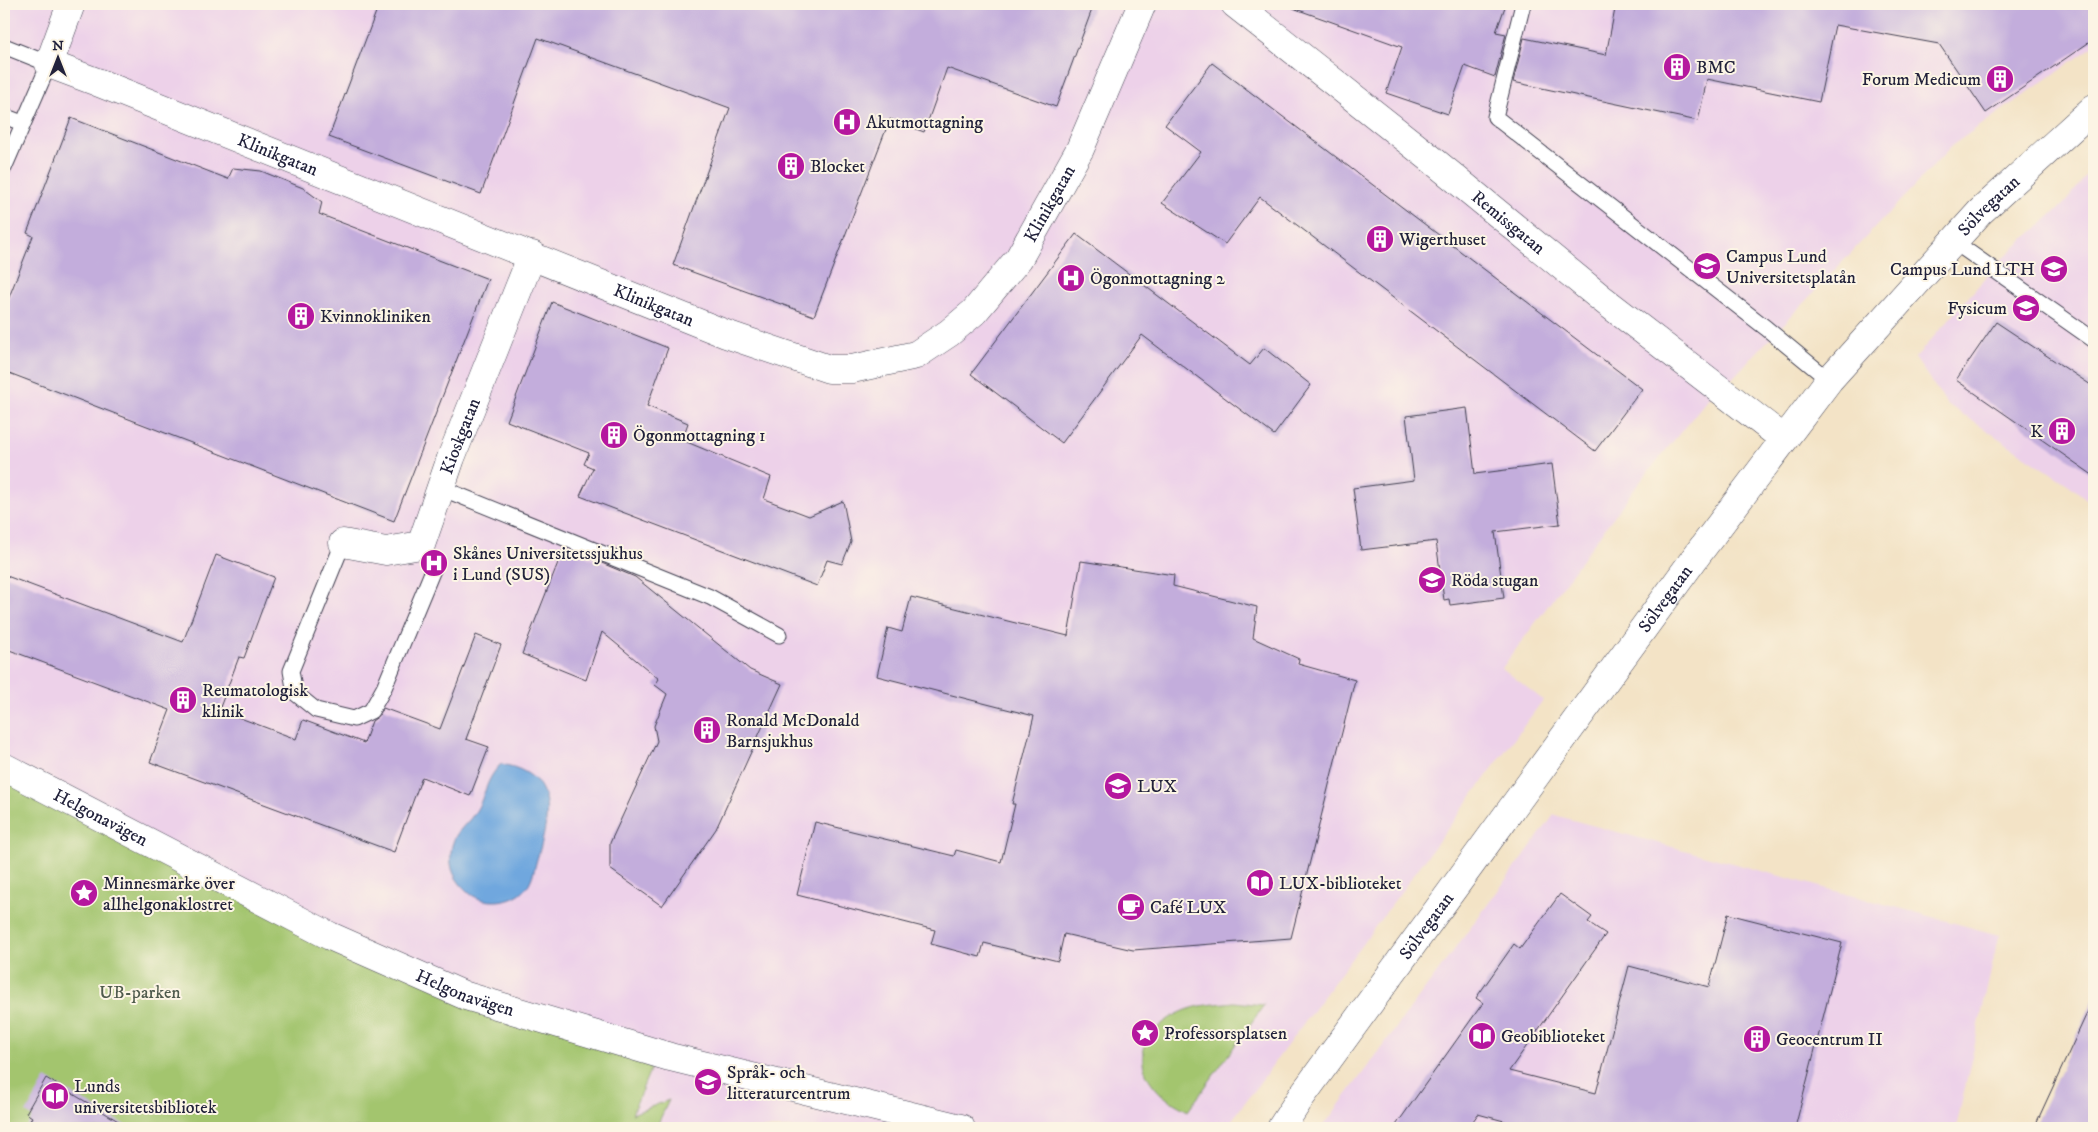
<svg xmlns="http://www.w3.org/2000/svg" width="2098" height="1132" font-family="'IM FELL DW Pica',serif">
<rect width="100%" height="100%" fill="#fcf5e5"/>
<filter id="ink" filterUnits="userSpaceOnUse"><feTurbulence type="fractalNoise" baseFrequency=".02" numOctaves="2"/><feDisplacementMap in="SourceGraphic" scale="10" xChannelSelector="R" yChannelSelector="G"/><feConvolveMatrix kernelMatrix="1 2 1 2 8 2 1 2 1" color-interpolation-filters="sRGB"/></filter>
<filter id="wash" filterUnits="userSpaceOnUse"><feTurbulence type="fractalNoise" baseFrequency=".0096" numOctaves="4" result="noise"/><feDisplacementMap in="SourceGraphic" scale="20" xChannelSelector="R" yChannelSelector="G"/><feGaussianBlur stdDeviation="1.12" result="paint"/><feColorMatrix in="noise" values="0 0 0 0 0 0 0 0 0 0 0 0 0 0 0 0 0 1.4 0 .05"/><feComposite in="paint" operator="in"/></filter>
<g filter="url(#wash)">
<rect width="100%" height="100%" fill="#f3e3c6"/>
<g fill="#edd1e9">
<path d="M4 4H2094V46L1954 144 1723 388 1719 385 1631 493 1502 668 1543 700 1226 1128H626L657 1053 466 996 4 767Z"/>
<path d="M2094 171V505L2069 485 1947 404 1915 358 2003 258 2064 204 2087 175Z"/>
<path d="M1554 815 1999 935 1956 1128H1322Z"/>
</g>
<g fill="#a3c56e" stroke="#627454">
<path d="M4 767 330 936 657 1053 632 1114 669 1100 656 1128H4Z"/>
<path d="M1234 1002 1264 1005 1188 1111C1175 1104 1163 1098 1154 1086 1126 1052 1155 1021 1189 1009 1203 1004 1220 1004 1234 1002Z"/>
</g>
<path fill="#70a7de" stroke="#49648c" d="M501 764C556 774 551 813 538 856 535 865 533 880 526 888 514 903 483 906 468 892 455 880 449 869 451 852 453 832 464 828 474 814 486 797 484 781 501 764Z"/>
<g id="blocks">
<g fill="#c3addc">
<path d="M379 4H1094L1056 107 947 68 924 132 890 119 814 316 673 265 730 108 538 38 481 194 329 137Z"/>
<path d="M1294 4H1506L1496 32 1506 34 1495 77 1465 66 1448 114 1386 93 1402 47 1293 8Z"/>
<path d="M1616 4H2094V39L1986 113 1939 44 1835 25 1819 102 1707 79 1698 121 1513 82 1524 38 1606 55Z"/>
<path d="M1212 63 1642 389 1595 451 1260 197 1225 244 1162 203 1201 152 1165 125Z"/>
<path d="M71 118 228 179 233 168 261 171 303 188 322 202 319 214 488 279 394 521 4 371V310L33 236 27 233Z"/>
<path d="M1076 234 1250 365 1264 348 1311 385 1274 435 1142 335 1062 443 971 374Z"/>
<path d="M552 302 668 348 647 406 688 423 682 440 771 477 764 499 809 516 843 501 851 542 842 564 827 560 817 586 580 496 593 468 584 464 589 453 507 421Z"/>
<path d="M1996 322 2094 387V476L1956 380Z"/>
<path d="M1467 408 1475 474 1552 464 1560 524 1495 532 1504 598 1450 605 1449 599 1444 600 1436 541 1361 550 1353 488 1414 480 1406 416Z"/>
<path d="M563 550 585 556 635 577 750 670 782 684 716 829 662 906 610 869V843L657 741 654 726 667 694 655 685 659 679 602 632 586 680 522 654Z"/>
<path d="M216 555 274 577 244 658 239 657 219 710 296 739 303 720 364 743 372 721 379 716 383 708 440 729 476 635 501 645 466 739 489 747 470 796 422 777 394 852 150 762 170 710 4 648V575L183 642Z"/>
<path d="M1081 561 1174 575 1173 586 1257 607 1253 638 1299 659 1298 664 1355 680 1291 938 1133 950 1064 934 1058 961 984 943 980 957 931 944 935 930 797 895 815 822 954 856 956 850 1001 862 1015 804H1012L1034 716 877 676 888 628 902 632 911 597 1068 636Z"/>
<path d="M1560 894 1592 917 1588 922 1606 934 1509 1071 1596 1093 1629 966 1709 987 1728 914 1842 943 1795 1128H1530L1478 1114 1468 1128H1394L1483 1003 1476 998 1514 944 1520 949Z"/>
<path d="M2094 998V1117L2089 1128H2034Z"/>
<path d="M46 1078 130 1128H26L32 1117 26 1113Z"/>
</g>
</g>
</g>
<g filter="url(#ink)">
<use href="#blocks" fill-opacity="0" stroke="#413f50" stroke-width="1"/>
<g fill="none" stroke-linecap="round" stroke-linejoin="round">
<defs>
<g id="service">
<path d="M1523 4 1495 117 1766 328 1829 380"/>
<path d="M4 46 49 64 4 168"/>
<path d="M4 116 22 123"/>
<path d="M1953 241 2094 340"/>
<path d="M441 488 710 597 779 635"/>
<path d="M343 543 291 671 295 693 316 710 354 719 371 711 384 688 435 565 421 545"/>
</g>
<g id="minor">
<path id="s1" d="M71 4 49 64 97 82 726 334 829 369H852L916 355 949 333 974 312 1019 258 1080 149 1142 4"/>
<path id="s2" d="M1235 4 1430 158 1601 298 1784 439"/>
<path id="s3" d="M343 543 386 551 421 545 451 458 532 255"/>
<path id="s4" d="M4 767 330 936 466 996 670 1057 961 1128"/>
<path id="s5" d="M1281 1128 1301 1097 1697 555 1829 380 1980 212 2094 108"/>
</g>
</defs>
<use href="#service" stroke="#413f50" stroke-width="17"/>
<use href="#minor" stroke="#413f50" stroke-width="29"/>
<use href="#service" stroke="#fff" stroke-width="15"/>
<use href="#minor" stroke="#fff" stroke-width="28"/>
</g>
</g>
<defs>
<symbol id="building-disc" viewBox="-11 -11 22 22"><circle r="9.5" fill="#b5179e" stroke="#fcf5e5"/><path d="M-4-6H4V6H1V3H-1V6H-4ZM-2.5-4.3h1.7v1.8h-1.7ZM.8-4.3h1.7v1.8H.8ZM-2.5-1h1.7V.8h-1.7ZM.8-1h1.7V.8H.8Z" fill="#fff"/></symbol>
<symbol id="hospital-disc" viewBox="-11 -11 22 22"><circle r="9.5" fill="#b5179e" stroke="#fcf5e5"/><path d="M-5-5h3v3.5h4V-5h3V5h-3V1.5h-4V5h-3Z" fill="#fff"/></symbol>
<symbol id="university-disc" viewBox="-11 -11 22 22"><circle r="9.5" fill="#b5179e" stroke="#fcf5e5"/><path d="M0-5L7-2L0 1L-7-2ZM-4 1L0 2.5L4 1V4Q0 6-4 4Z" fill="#fff"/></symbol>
<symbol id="school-disc" viewBox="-11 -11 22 22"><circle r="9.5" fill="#b5179e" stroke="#fcf5e5"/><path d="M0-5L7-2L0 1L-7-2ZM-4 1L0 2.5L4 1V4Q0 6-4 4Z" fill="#fff"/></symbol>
<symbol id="library-disc" viewBox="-11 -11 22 22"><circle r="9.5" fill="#b5179e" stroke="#fcf5e5"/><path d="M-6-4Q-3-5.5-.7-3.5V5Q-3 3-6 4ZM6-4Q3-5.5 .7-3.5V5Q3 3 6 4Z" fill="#fff"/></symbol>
<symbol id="sight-disc" viewBox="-11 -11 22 22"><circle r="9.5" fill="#b5179e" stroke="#fcf5e5"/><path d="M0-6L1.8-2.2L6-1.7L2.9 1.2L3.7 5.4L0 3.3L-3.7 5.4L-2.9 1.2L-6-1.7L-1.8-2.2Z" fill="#fff"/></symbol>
<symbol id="cafe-disc" viewBox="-11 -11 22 22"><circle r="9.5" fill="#b5179e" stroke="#fcf5e5"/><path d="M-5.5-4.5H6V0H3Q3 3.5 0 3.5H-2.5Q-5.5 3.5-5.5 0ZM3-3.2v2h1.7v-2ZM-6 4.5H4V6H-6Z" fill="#fff"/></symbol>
</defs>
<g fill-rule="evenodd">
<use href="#building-disc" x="1661" y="51" width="32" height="32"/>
<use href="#building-disc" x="1984" y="63" width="32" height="32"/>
<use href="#hospital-disc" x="831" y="106" width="32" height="32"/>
<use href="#building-disc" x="775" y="150" width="32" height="32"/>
<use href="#building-disc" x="1364" y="223" width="32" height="32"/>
<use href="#university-disc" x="1691" y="250" width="32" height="32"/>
<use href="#university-disc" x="2038" y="253" width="32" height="32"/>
<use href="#hospital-disc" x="1055" y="262" width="32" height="32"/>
<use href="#university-disc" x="2010" y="292" width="32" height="32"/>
<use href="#building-disc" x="285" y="300" width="32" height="32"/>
<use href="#building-disc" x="2046" y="415" width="32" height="32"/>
<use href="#building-disc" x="598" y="419" width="32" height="32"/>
<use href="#hospital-disc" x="418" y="547" width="32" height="32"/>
<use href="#school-disc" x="1416" y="564" width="32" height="32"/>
<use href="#building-disc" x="167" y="684" width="32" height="32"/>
<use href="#building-disc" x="691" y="714" width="32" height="32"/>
<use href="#university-disc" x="1102" y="770" width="32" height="32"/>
<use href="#library-disc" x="1244" y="867" width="32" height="32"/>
<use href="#sight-disc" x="68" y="877" width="32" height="32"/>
<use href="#cafe-disc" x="1115" y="891" width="32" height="32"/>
<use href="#sight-disc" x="1129" y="1017" width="32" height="32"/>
<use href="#library-disc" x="1466" y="1020" width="32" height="32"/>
<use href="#building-disc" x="1741" y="1023" width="32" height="32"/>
<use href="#university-disc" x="692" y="1066" width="32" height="32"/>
<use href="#library-disc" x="39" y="1080" width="32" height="32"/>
</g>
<g text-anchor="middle" stroke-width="4" stroke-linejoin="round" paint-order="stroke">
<g font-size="18" fill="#22223b" stroke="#fcf5e5" text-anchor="start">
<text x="1696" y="73">BMC</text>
<text x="1981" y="85" text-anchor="end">Forum Medicum</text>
<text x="866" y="128">Akutmottagning</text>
<text x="810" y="172">Blocket</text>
<text x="1399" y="245">Wigerthuset</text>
<text x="1726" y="262">Campus Lund<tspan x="1726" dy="21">Universitetsplatån</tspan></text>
<text x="2035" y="275" text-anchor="end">Campus Lund LTH</text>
<text x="1090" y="284">Ögonmottagning 2</text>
<text x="2007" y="314" text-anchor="end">Fysicum</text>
<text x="320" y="322">Kvinnokliniken</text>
<text x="2043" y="437" text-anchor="end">K</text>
<text x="633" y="441">Ögonmottagning 1</text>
<text x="453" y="559">Skånes Universitetssjukhus<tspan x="453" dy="21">i Lund (SUS)</tspan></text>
<text x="1451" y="586">Röda stugan</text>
<text x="202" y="696">Reumatologisk<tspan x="202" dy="21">klinik</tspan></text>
<text x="726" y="726">Ronald McDonald<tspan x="726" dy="21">Barnsjukhus</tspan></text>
<text x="1137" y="792">LUX</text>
<text x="103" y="889">Minnesmärke över<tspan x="103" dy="21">allhelgonaklostret</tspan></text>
<text x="1279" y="889">LUX-biblioteket</text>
<text x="1150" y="913">Café LUX</text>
<text x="1164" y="1039">Professorsplatsen</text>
<text x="1501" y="1042">Geobiblioteket</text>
<text x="1776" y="1045">Geocentrum II</text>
<text x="727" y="1078">Språk- och<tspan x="727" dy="21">litteraturcentrum</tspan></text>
<text x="74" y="1092">Lunds<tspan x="74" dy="21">universitetsbibliotek</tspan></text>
</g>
<g font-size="18" fill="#22223b" stroke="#fcf5e5">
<text dy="6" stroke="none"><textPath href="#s1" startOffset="310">Klinikgatan</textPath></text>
<text dy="6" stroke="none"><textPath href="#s1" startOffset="1195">Klinikgatan</textPath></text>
<text dy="6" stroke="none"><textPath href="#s5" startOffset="1164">Sölvegatan</textPath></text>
<text dy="6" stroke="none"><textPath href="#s2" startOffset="350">Remissgatan</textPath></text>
<text dy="6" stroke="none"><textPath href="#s1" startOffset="715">Klinikgatan</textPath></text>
<text dy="6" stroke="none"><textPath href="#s3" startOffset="195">Kioskgatan</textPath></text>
<text dy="6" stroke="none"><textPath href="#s5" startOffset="654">Sölvegatan</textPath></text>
<text dy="6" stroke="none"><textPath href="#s4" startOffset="109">Helgonavägen</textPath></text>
<text dy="6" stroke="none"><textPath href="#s5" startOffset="249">Sölvegatan</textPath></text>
<text dy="6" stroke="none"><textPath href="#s4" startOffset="514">Helgonavägen</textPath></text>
</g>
<g font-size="18" fill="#4f5b4d" stroke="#fcf5e5">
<text x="140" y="998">UB-parken</text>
</g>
</g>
<rect width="2098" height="1132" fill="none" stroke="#fcf5e5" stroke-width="20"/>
<g transform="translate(58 58)" stroke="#fcf5e5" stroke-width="4" paint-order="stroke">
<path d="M0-4L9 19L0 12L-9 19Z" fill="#22223b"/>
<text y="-8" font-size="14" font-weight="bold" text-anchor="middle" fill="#22223b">N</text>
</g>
</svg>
